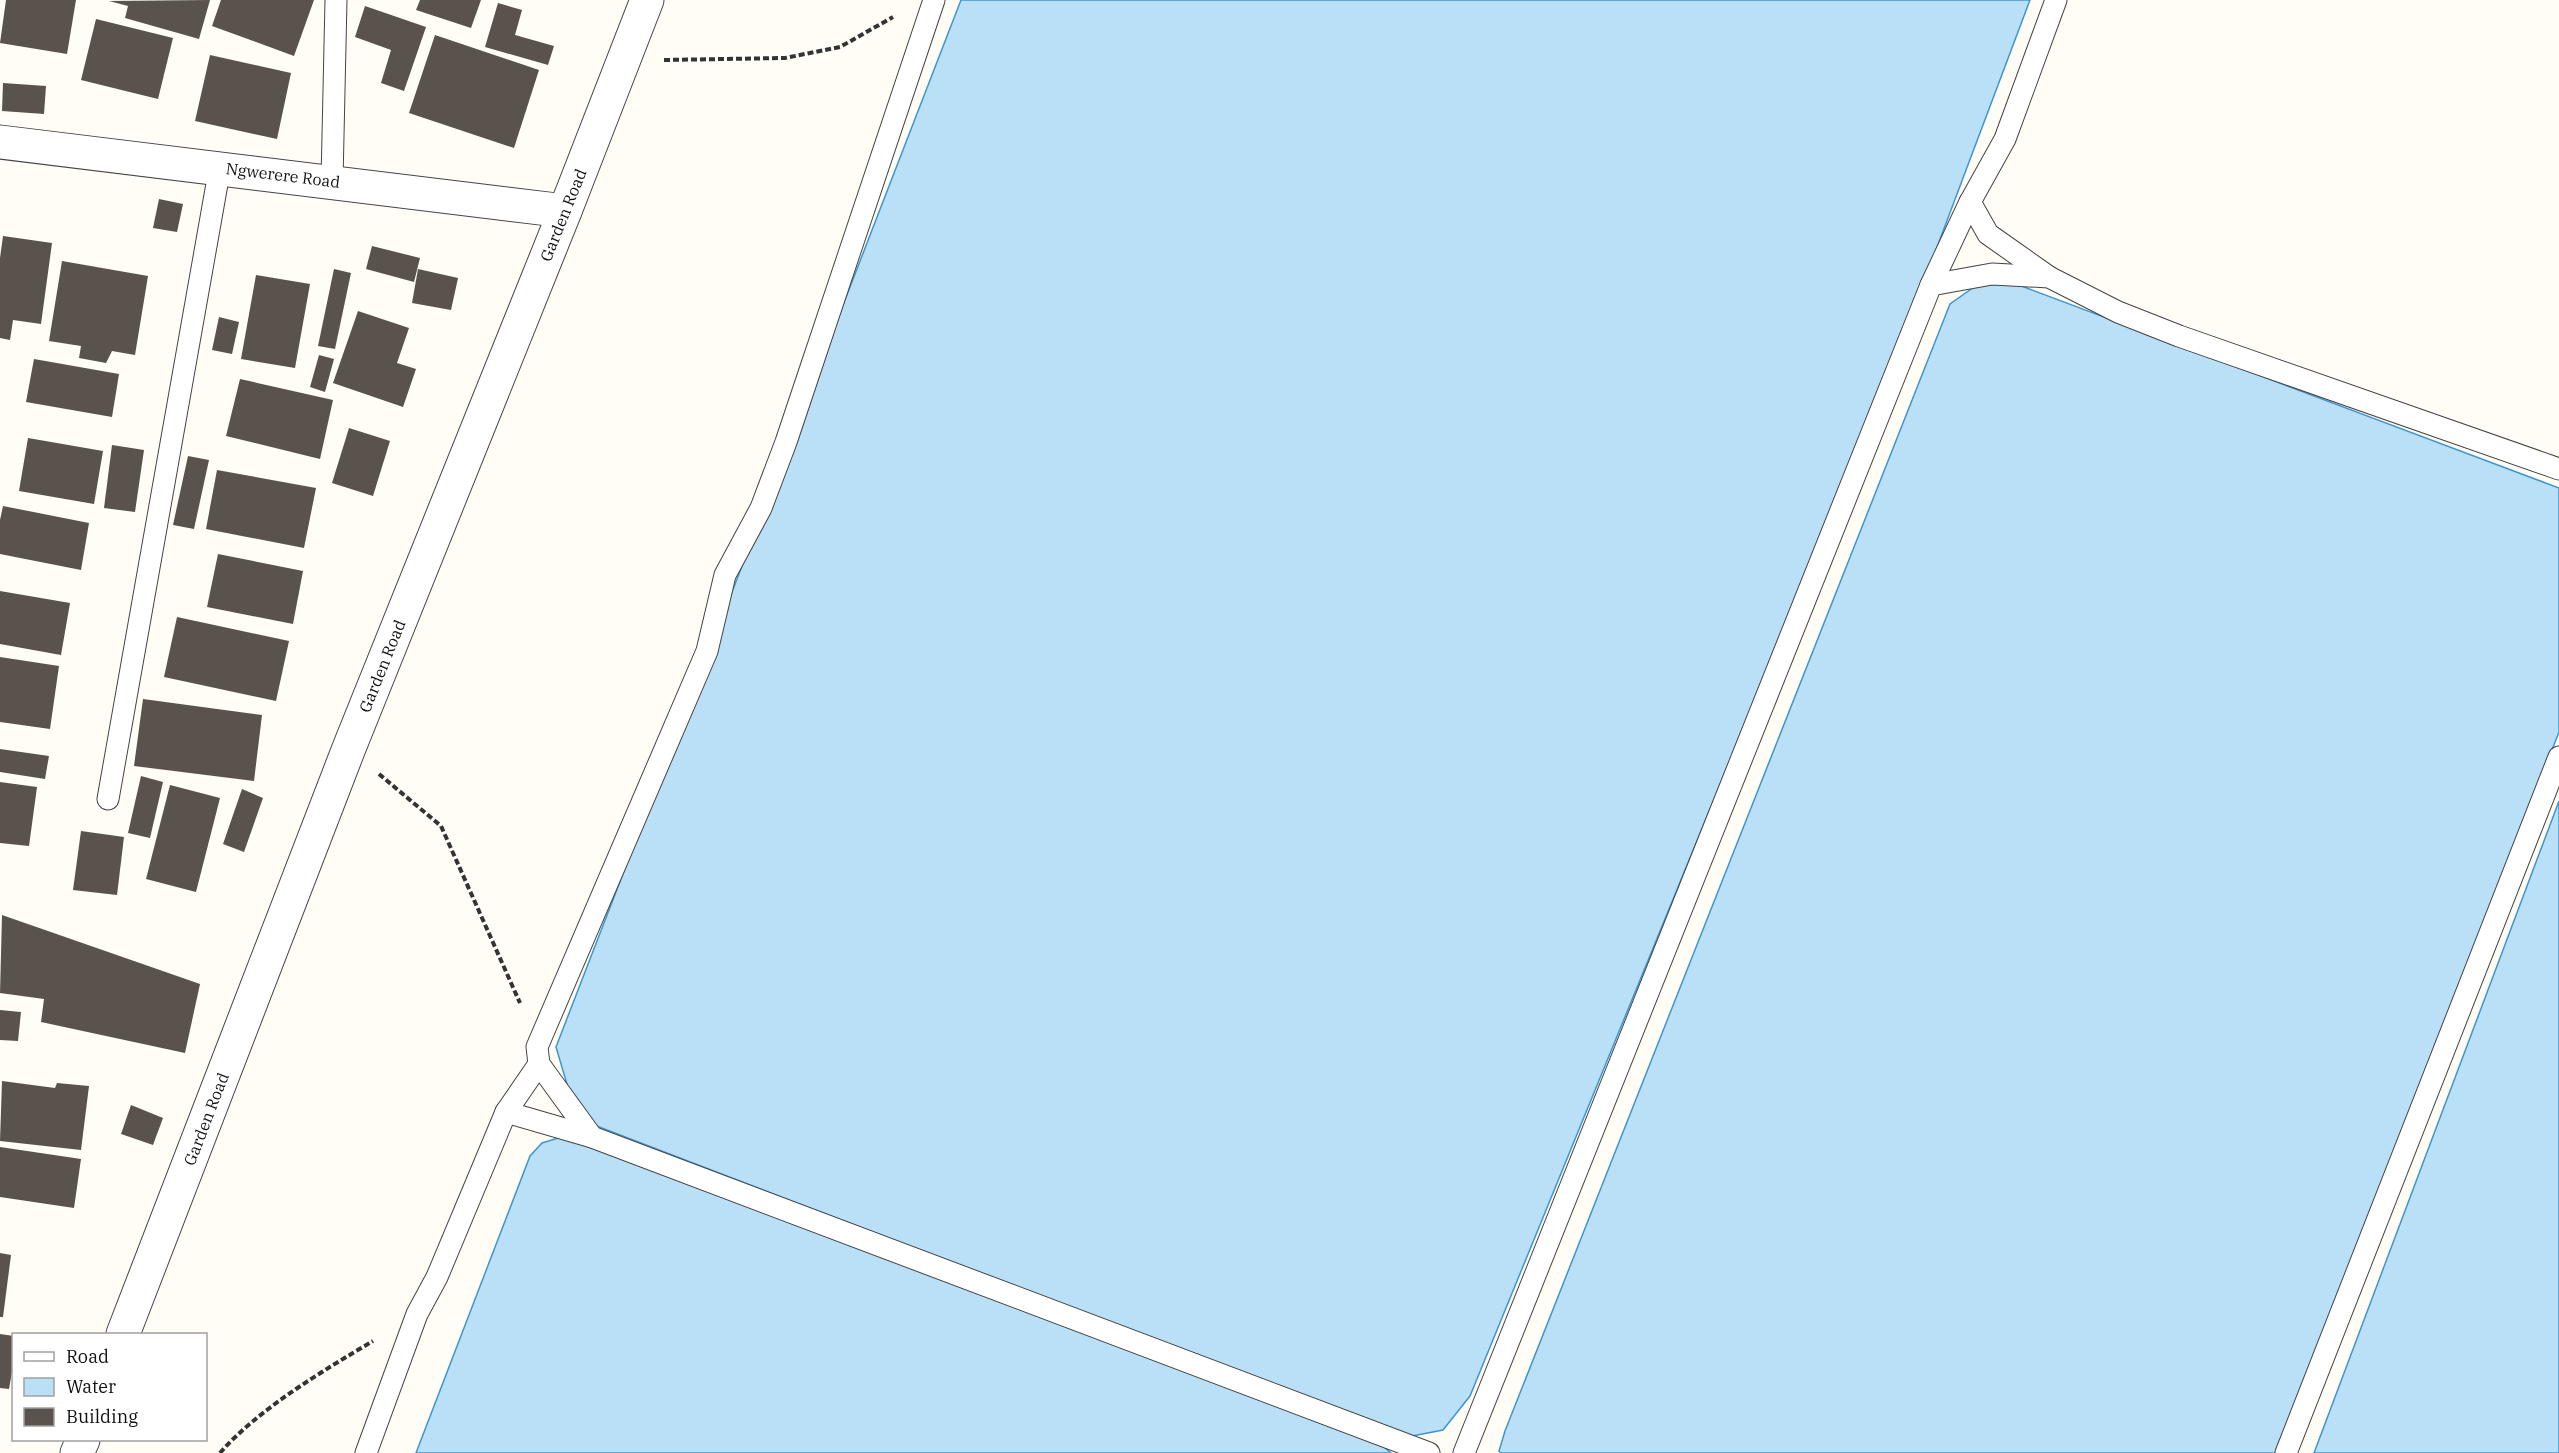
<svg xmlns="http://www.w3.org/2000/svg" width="2559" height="1453" font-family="'IBM Plex Serif',serif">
<rect width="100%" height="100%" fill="#fffdf5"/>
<g fill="#b9e0f7" stroke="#3f96cf" stroke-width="1.5">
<path d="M961 0H2030L1907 327 1470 1396 1443 1430 1407 1437 594 1125 569 1091 556 1047Z"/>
<path d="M2016 284 2559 488V732L2276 1453H1501L1499 1451 1505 1431 1950 304 1977 285Z"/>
<path d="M2559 801V1453H2314Z"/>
<path d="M568 1135 1384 1447 1391 1453H416L530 1156 542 1143Z"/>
</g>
<g fill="#5a524d">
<path d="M6 0H76L67 54 0 43Z"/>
<path d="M210 0 199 39 125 18 128 6 109 1Z"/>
<path d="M221 0H314L294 56 212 26Z"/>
<path d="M420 0H481L471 28 416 10Z"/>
<path d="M498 3 522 10 515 35 554 46 548 65 485 47Z"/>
<path d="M365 6 426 27 404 91 381 83 391 50 355 37Z"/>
<path d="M96 19 173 38 158 99 81 80Z"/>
<path d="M435 35 539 70 514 148 409 113Z"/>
<path d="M210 55 291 73 277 139 195 121Z"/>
<path d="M3 83 46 86 44 114 2 111Z"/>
<path d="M159 199 183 204 177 232 153 228Z"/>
<path d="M3 236 52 243 41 324 13 320 10 340 0 338V258Z"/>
<path d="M372 246 420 258 414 282 366 269Z"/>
<path d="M62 261 148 276 135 355 112 351 106 363 79 358 81 346 49 341Z"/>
<path d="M334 269 351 273 335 349 318 346Z"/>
<path d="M418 269 458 278 451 310 412 303Z"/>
<path d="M256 275 310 284 295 368 241 359Z"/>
<path d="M358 311 409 328 397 363 416 369 403 407 333 383Z"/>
<path d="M219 317 239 322 232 354 212 350Z"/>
<path d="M319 355 334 359 325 392 310 387Z"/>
<path d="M34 359 119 374 112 417 26 402Z"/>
<path d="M240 379 333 400 320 459 226 436Z"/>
<path d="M349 428 390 441 373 496 332 483Z"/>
<path d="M28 438 103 451 94 504 19 491Z"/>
<path d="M112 445 144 450 135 512 104 508Z"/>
<path d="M188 456 209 460 194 529 173 525Z"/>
<path d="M217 470 316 488 304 548 206 529Z"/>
<path d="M3 506 89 523 81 570 0 554V520Z"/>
<path d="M218 554 303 571 293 624 207 607Z"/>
<path d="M0 591 70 603 61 655 0 644Z"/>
<path d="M177 617 289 641 276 701 164 677Z"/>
<path d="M0 657 59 666 50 729 0 722Z"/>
<path d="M143 699 262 715 254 781 134 766Z"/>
<path d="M0 749 49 756 45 779 0 772Z"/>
<path d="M141 776 163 782 150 838 128 833Z"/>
<path d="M0 782 37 787 29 846 0 843Z"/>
<path d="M170 785 220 798 196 892 146 879Z"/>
<path d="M242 789 263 798 244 852 223 844Z"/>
<path d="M81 831 124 837 117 895 73 890Z"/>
<path d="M2 915 200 984 185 1053 41 1022 44 999 0 993Z"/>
<path d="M0 1010 21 1012 18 1041 0 1040Z"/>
<path d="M2 1081 55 1088 57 1083 89 1086 81 1150 0 1141Z"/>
<path d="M131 1105 163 1118 153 1145 121 1134Z"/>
<path d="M0 1147 81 1159 74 1208 0 1197Z"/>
<path d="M0 1253 11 1255 3 1317H0Z"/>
<path d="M0 1334 14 1336V1360L9 1389 0 1388Z"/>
</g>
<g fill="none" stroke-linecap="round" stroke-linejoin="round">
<defs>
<g id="lane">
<path d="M332 181 336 0"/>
<path d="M1970 202 1988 234 2049 277"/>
<path d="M1931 285 1970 202 2005 139 2056 0"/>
<path d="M108 799 220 167"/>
<path d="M539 1064 592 1137 1429 1453"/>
<path d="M506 1112 592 1137"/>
<path d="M366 1453 417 1314 437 1277 506 1112 539 1064 537 1047 707 651 725 575 761 508 786 442 934 0"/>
<path d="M1464 1453 1931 285 1992 274 2049 277 2118 312 2179 336 2559 469"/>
<path d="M2286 1453 2559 757"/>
</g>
<g id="street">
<path d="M0 142 565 211"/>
<path d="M123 1334 349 748 565 211 647 0"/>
<path d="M77 1453 83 1440"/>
</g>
</defs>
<use href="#lane" stroke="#444" stroke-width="23"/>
<use href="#street" stroke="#444" stroke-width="35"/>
<g stroke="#333" stroke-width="4" stroke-dasharray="6 3" stroke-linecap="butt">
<path d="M664 60 785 58 840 47 893 17"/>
<path d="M379 774 441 826 520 1003"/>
<path d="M220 1453C257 1410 324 1370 373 1341"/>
</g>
<use href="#lane" stroke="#fff" stroke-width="21"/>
<use href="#street" stroke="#fff" stroke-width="33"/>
</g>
<g text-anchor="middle" stroke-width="6" stroke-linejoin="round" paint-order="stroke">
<g font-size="16" fill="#111" stroke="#fff">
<text transform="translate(283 175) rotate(7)" y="6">Ngwerere Road</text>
<text transform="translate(563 215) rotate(-68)" y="6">Garden Road</text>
<text transform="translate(382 666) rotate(-68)" y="6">Garden Road</text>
<text transform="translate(206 1119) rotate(-69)" y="6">Garden Road</text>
</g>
</g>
<rect x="12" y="1333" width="195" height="108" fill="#ffffff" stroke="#a0a0a0" stroke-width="1.5"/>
<rect x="24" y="1352" width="30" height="9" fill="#ffffff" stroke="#a0a0a0" stroke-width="1.5"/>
<text x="66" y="1363" font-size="18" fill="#111111">Road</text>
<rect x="24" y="1378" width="30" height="18" fill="#b9e0f7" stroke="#a0a0a0" stroke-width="1.5"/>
<text x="66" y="1393" font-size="18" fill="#111111">Water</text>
<rect x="24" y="1408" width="30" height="18" fill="#5a524d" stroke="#a0a0a0" stroke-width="1.5"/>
<text x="66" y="1423" font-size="18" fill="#111111">Building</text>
</svg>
